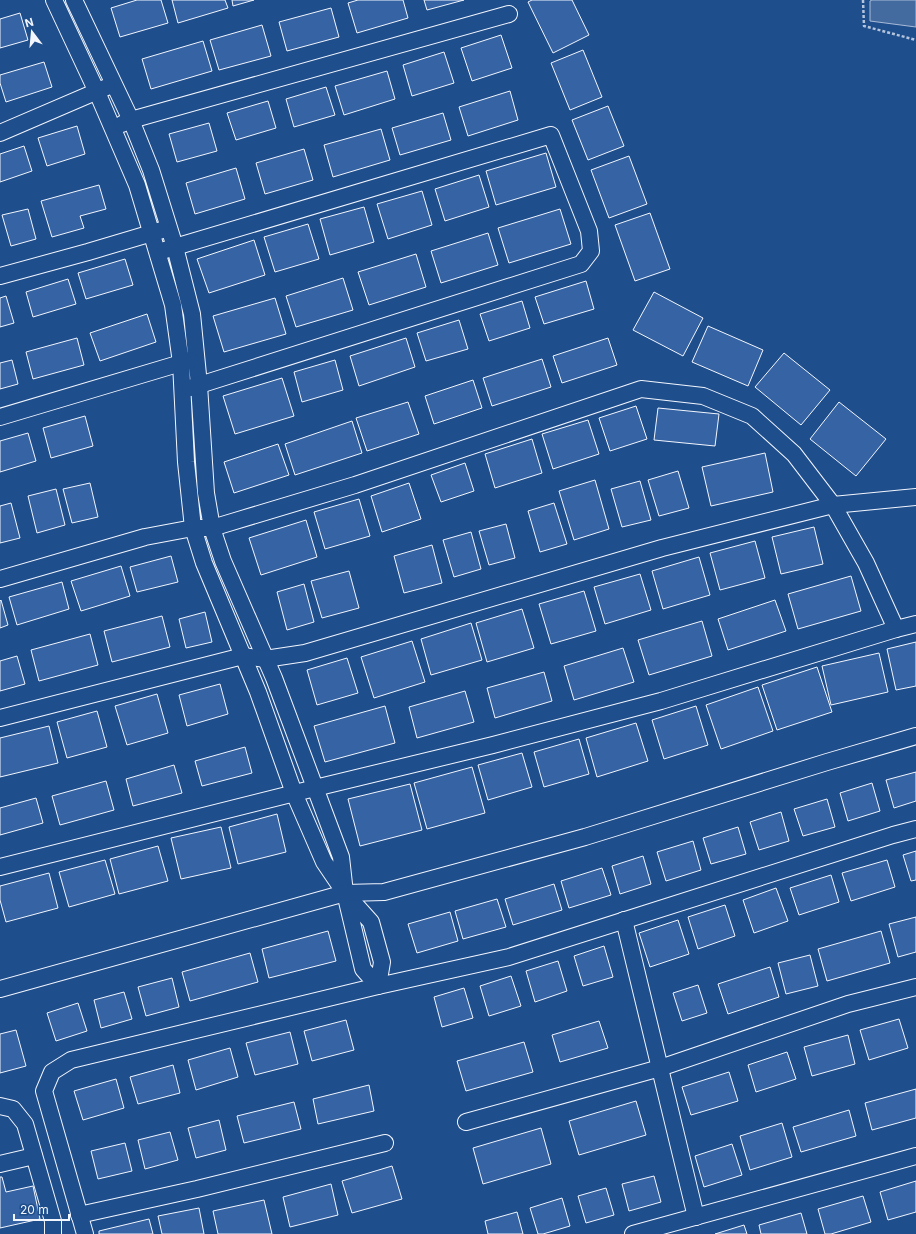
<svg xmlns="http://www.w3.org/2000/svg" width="916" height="1234" font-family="Inter,sans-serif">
<rect width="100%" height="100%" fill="#1f4e8c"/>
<path fill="#446ba0" stroke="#a8bbd7" d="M872 0H916V27L870 21V1Z"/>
<g fill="#3563a3" stroke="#f2f6ff">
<path d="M137 0H161L168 23 120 37 111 8Z"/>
<path d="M172 0H225L228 8 178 23Z"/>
<path d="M232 0H254L233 6Z"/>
<path d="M358 0H403L408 18 357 33 348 3Z"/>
<path d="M424 0H464L427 10Z"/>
<path d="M532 0H572L589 35 553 53 528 2Z"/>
<path d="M331 8 339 37 287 51 279 22Z"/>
<path d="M20 13 28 40 0 48V19Z"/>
<path d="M262 25 271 56 219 70 210 40Z"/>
<path d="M501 35 512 68 472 81 461 48Z"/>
<path d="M203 41 212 71 151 89 142 59Z"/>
<path d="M583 50 602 97 570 110 551 63Z"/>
<path d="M444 52 454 83 412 96 403 65Z"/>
<path d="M44 62 52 87 6 102 0 83V75Z"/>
<path d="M387 71 395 99 344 115 335 86Z"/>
<path d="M326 87 335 115 294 127 286 99Z"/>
<path d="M510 91 518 120 468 136 459 107Z"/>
<path d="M268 101 276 128 236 140 227 113Z"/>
<path d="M608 106 624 146 588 160 572 120Z"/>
<path d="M443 113 451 140 400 155 392 128Z"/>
<path d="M209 123 217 151 177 162 169 134Z"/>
<path d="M77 126 85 154 47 166 38 138Z"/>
<path d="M381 129 390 160 333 177 324 145Z"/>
<path d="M24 146 32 171 0 182V154Z"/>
<path d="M304 149 313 180 265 194 256 163Z"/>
<path d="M546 153 556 187 496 205 486 171Z"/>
<path d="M629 156 647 204 609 218 591 170Z"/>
<path d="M236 168 245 199 195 214 186 183Z"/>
<path d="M479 175 489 207 445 221 435 189Z"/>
<path d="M99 185 106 209 80 216 84 228 52 237 41 201Z"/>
<path d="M422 191 432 225 388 239 377 204Z"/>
<path d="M364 207 374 242 330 255 320 219Z"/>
<path d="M28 209 36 239 11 246 2 215Z"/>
<path d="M560 209 571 244 509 263 498 228Z"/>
<path d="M650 213 670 269 635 281 615 225Z"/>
<path d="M308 224 319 259 275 272 264 237Z"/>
<path d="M488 233 498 265 441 283 431 251Z"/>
<path d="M254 240 265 275 209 293 197 259Z"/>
<path d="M416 254 426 287 369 305 358 272Z"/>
<path d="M125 259 133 285 86 299 78 273Z"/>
<path d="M343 278 353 310 296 327 286 296Z"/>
<path d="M68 279 76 304 33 317 26 292Z"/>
<path d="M586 281 594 309 544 324 535 297Z"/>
<path d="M654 292 703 318 683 356 633 330Z"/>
<path d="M6 296 14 323 0 327V298Z"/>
<path d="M275 298 286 334 224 352 213 316Z"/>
<path d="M522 301 530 328 489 341 480 314Z"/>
<path d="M147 314 156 342 100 361 90 333Z"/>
<path d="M459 320 468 349 426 361 417 333Z"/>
<path d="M708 326 763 350 748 386 692 362Z"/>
<path d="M77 338 84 365 33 379 26 352Z"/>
<path d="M406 338 415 367 359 386 350 356Z"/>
<path d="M608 338 617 365 562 383 553 356Z"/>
<path d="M784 353 830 390 801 425 755 387Z"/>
<path d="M542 359 551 387 492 406 483 378Z"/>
<path d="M12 360 18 384 0 389V363Z"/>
<path d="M335 360 343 390 302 402 294 372Z"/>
<path d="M282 378 294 416 235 434 223 396Z"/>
<path d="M473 380 482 408 434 424 425 396Z"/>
<path d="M408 402 419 434 367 451 356 418Z"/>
<path d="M839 402 886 439 856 476 810 439Z"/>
<path d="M636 406 647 439 610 451 599 418Z"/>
<path d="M658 408 719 414 715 446 654 440Z"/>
<path d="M85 416 93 446 51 458 43 428Z"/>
<path d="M588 420 599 454 553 469 542 434Z"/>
<path d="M352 421 362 453 295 475 285 444Z"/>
<path d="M28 433 36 461 0 472V441Z"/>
<path d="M532 439 542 473 495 488 485 454Z"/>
<path d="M278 444 289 475 234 493 224 462Z"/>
<path d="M765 453 773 492 711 506 702 467Z"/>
<path d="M465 463 474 491 441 502 431 475Z"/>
<path d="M678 471 689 508 659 516 648 480Z"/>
<path d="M595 480 609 529 574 540 559 491Z"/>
<path d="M640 481 651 520 622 527 611 489Z"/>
<path d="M90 483 98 517 72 523 63 489Z"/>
<path d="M409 483 421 519 382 532 371 496Z"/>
<path d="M56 489 65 525 37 533 28 496Z"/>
<path d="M359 499 370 536 325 549 314 512Z"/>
<path d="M11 503 20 538 0 543V506Z"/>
<path d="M554 503 567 544 540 552 528 511Z"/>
<path d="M306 520 317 557 261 575 249 538Z"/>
<path d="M506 524 515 558 489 565 479 531Z"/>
<path d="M814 527 823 564 781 574 772 537Z"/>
<path d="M471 532 481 569 454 577 443 540Z"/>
<path d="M755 541 765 578 720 590 710 553Z"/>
<path d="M432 545 442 583 404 593 394 556Z"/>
<path d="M171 556 178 582 137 592 130 567Z"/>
<path d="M699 557 710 595 663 609 652 571Z"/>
<path d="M121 566 130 596 81 611 71 581Z"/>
<path d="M349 571 359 608 322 618 311 581Z"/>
<path d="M640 574 651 610 605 624 594 587Z"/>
<path d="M851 576 861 611 798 629 788 594Z"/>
<path d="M62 582 69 609 17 625 9 597Z"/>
<path d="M304 584 314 622 287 630 277 592Z"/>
<path d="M584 591 596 631 551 644 539 604Z"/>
<path d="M1 600 8 625 0 628V601Z"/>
<path d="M775 600 786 631 728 650 718 619Z"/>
<path d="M522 609 534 648 487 662 476 623Z"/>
<path d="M205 612 212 642 186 648 179 619Z"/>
<path d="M162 616 170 647 112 662 104 631Z"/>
<path d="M702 621 712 656 649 675 638 640Z"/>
<path d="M471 623 482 660 431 675 421 639Z"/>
<path d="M90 634 98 665 39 681 31 650Z"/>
<path d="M412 641 425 682 374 698 361 657Z"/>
<path d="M916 642V686L896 690 887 649Z"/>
<path d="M623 648 634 682 574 700 564 666Z"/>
<path d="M879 653 888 692 831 705 822 666Z"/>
<path d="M17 656 25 684 0 691V661Z"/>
<path d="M347 658 358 693 317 705 307 670Z"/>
<path d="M817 667 832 712 777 730 762 685Z"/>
<path d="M544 672 552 701 495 718 487 688Z"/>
<path d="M220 684 228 714 187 726 179 695Z"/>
<path d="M758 687 773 731 721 749 706 705Z"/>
<path d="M465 691 474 722 417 738 409 707Z"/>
<path d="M157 694 168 733 127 745 115 706Z"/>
<path d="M385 706 395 743 325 762 314 726Z"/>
<path d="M696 706 708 745 664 759 652 720Z"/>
<path d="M97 711 107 747 67 758 57 722Z"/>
<path d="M636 723 648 761 597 777 586 738Z"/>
<path d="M49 726 58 763 0 777V738Z"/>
<path d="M579 739 589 774 544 787 534 752Z"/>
<path d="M245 747 252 773 202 786 195 761Z"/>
<path d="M522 753 532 787 488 800 478 765Z"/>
<path d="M174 765 182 793 133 806 126 779Z"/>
<path d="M472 767 485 813 427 829 414 783Z"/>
<path d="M916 772V801L894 808 886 780Z"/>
<path d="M106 781 114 810 60 825 52 796Z"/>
<path d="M872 783 880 811 848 821 840 793Z"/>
<path d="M410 784 422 830 360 846 348 799Z"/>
<path d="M36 798 43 823 0 835V808Z"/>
<path d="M827 799 835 827 803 836 794 809Z"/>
<path d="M781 812 789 841 759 850 750 822Z"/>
<path d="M277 814 286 852 238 864 229 827Z"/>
<path d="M221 827 231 868 181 879 171 838Z"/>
<path d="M738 827 746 854 711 864 703 838Z"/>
<path d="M693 841 701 870 666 881 657 852Z"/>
<path d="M158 846 168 881 119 894 110 859Z"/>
<path d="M916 851V880L911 881 903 855Z"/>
<path d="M643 856 651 884 620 894 612 866Z"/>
<path d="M105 860 115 894 69 907 59 872Z"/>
<path d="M887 860 895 887 851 901 842 873Z"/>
<path d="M602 868 611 895 569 908 561 881Z"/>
<path d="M49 873 58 908 6 922 0 900V886Z"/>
<path d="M831 875 839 902 799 915 790 888Z"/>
<path d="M554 884 562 910 513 925 505 899Z"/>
<path d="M776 888 788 921 754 933 743 900Z"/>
<path d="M497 899 506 927 463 939 455 911Z"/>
<path d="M725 905 735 936 698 949 688 917Z"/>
<path d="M450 912 458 941 417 953 408 924Z"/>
<path d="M916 917V952L898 957 889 924Z"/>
<path d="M678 920 689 954 650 967 639 933Z"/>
<path d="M328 931 336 961 269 978 262 949Z"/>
<path d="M881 931 890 963 827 981 818 949Z"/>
<path d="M604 946 613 977 583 986 574 956Z"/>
<path d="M250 953 258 982 190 1001 182 972Z"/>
<path d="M810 955 818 986 786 994 778 963Z"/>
<path d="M558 961 567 991 535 1002 526 971Z"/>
<path d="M770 967 779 997 728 1014 718 984Z"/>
<path d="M511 976 521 1006 489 1016 480 986Z"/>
<path d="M172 978 179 1007 146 1016 138 987Z"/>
<path d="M698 985 707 1013 682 1021 673 993Z"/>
<path d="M464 988 473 1018 442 1027 434 997Z"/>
<path d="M124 992 132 1019 101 1028 94 1000Z"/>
<path d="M78 1003 87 1031 56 1041 47 1013Z"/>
<path d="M899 1019 908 1048 869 1060 860 1030Z"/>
<path d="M346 1020 354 1050 312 1061 304 1031Z"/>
<path d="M599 1021 608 1048 560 1062 552 1035Z"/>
<path d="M16 1030 26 1066 0 1073V1034Z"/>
<path d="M290 1032 298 1064 255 1075 246 1043Z"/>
<path d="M848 1035 855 1064 812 1076 804 1047Z"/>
<path d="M524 1042 533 1072 466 1091 457 1061Z"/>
<path d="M230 1048 238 1077 196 1090 188 1060Z"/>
<path d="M787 1052 796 1079 756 1092 748 1065Z"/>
<path d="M173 1065 180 1093 138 1104 130 1077Z"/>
<path d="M729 1072 738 1101 691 1115 682 1087Z"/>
<path d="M116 1079 124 1108 83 1120 74 1091Z"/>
<path d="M369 1085 374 1111 318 1124 313 1099Z"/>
<path d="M916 1089V1118L872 1130 865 1103Z"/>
<path d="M636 1101 646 1135 579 1155 569 1121Z"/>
<path d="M294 1102 301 1129 244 1143 237 1116Z"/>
<path d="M849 1110 856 1136 801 1152 793 1127Z"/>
<path d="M219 1120 226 1150 196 1158 188 1128Z"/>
<path d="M782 1123 792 1157 750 1170 740 1136Z"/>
<path d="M541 1128 551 1164 483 1184 473 1148Z"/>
<path d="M170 1132 178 1160 145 1169 138 1140Z"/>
<path d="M125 1143 132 1171 98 1179 91 1151Z"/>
<path d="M732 1144 742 1175 704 1187 695 1156Z"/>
<path d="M392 1166 402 1199 352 1213 342 1181Z"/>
<path d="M654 1176 661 1202 629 1211 622 1184Z"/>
<path d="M0 1177H2L6 1192 33 1186 40 1219 0 1228Z"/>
<path d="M916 1181V1212L888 1220 880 1192Z"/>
<path d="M331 1184 338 1215 290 1227 283 1197Z"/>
<path d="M606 1188 614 1215 586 1223 578 1196Z"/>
<path d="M863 1196 871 1222 831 1234H825L818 1209Z"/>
<path d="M562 1198 570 1226 543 1234H538L530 1208Z"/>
<path d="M264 1200 272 1234H218L213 1211Z"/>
<path d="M199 1208 204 1234H162L158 1216Z"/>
<path d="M517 1212 523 1234H488L485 1221Z"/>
<path d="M801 1213 807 1234H761L759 1225Z"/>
<path d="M149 1219 153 1234H99V1231Z"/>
<path d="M744 1225 747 1234H715Z"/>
</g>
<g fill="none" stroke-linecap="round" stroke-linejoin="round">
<defs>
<g id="minor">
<path d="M54 0 97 92 137 185 173 305 181 363 186 462 193 528 204 563 258 692 294 793 324 862 345 893 371 922 382 962 378 986 363 969 345 893 341 857 274 678 223 561 212 528 206 493 199 385 192 314 175 247 151 170 131 120 74 0"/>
<path d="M122 124 131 120 509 14"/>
<path d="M0 133 107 87"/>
<path d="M165 250 551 135 589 231 591 251 581 264 190 388"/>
<path d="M0 276 88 252 162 230"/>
<path d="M0 417 181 363 190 360"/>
<path d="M0 579 145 537 193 528H212L355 485 641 389 703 396 752 416 794 454 833 505 916 497"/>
<path d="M0 718 243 656 265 659 305 653 662 548 833 505 866 563 896 629"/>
<path d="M0 867 315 788 493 745 661 701 896 629 916 624"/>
<path d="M624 920 696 1217"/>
<path d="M0 989 345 893 384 892 585 837 827 762 916 736"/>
<path d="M0 1106 13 1109 25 1124 53 1221V1234"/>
<path d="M466 1122 660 1068 848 1004 916 987"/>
<path d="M0 1164 34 1156"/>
<path d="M79 1215 197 1189 385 1143"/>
<path d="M85 1234 44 1091 52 1072 71 1060 378 986 509 957 893 835 916 829"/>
<path d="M633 1234 916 1156"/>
</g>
</defs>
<use href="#minor" stroke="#f2f6ff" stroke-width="18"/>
<path stroke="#b3c4dc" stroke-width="2.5" stroke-dasharray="3 2" stroke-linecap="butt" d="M863 0 864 26 916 40"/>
<use href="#minor" stroke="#1f4e8c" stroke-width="16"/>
</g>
<g transform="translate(32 32) rotate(344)" stroke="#1f4e8c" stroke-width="3" paint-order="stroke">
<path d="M0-3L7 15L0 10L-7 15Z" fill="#f2f6ff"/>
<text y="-6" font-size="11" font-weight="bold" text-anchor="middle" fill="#f2f6ff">N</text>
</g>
<path d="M14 1214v6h55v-6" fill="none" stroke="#f2f6ff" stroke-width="2"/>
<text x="20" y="1214" font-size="12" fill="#f2f6ff" stroke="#1f4e8c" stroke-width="3" paint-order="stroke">20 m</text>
</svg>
